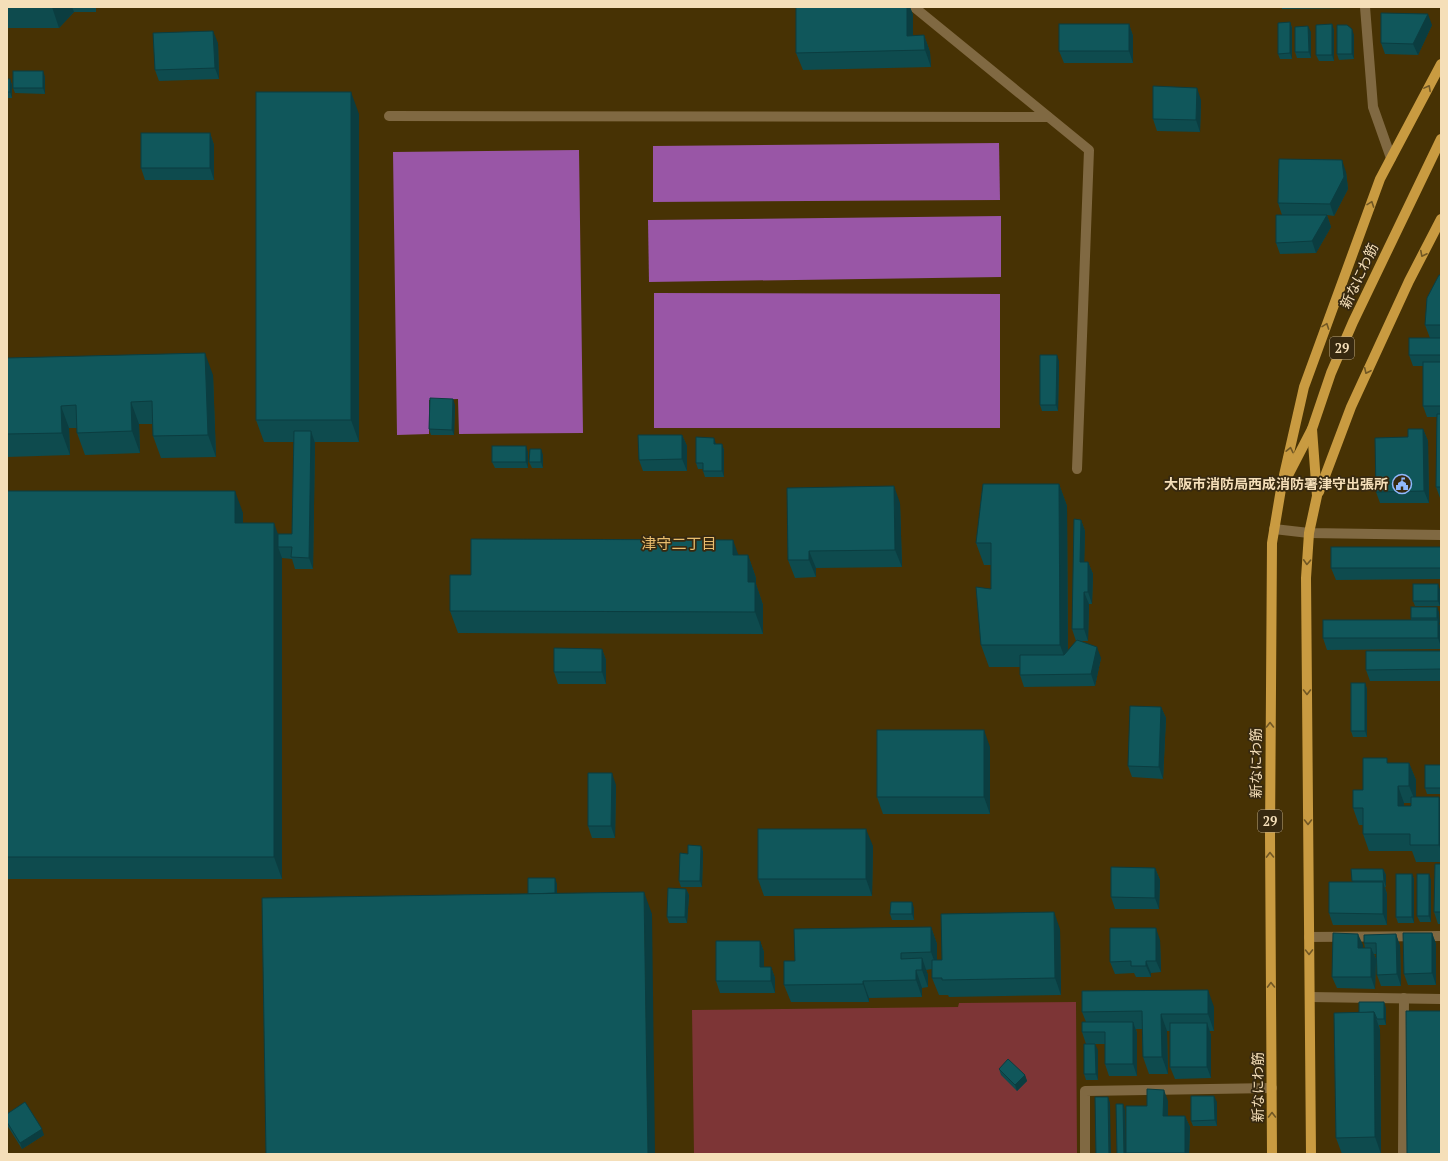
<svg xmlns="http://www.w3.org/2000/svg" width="1448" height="1161" font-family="'PT Serif','Noto Sans JP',serif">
<rect width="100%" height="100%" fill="#473204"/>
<path fill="#7d3536" d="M1076 1002 1077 1154H694L692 1010 958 1007 959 1003Z"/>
<g fill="#9956a6">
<path d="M999 143 1000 200 653 202V146Z"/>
<path d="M579 150 583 433 459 434 458 399 429 400V434L397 435 393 152Z"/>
<path d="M1001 216V277L649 282 648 220Z"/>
<path d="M654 293 1000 294V428H654Z"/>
</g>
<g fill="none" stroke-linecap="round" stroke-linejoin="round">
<g stroke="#806942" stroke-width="10">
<path d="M914 7 1089 150 1077 469"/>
<path d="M1365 7 1373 107 1391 158"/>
<path d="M389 116 1048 117"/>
<path d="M1274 529 1309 533 1441 535"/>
<path d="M1309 937 1441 936"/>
<path d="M1310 997 1441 999"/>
<path d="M1085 1154V1091L1272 1088"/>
<path d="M1403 1154 1404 998"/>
</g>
<g stroke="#c99b41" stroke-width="10">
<path d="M1284 475 1304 387 1380 179 1441 64"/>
<path d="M1319 492 1351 407 1409 281 1441 219"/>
<path d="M1272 1154 1270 835 1272 543 1281 489 1312 429 1331 373 1353 322 1441 139"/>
<path d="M1311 1154 1306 578 1309 533 1317 496 1312 429"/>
</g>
</g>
<g fill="#0e4b4e" fill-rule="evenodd">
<path d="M7 7H96V12H74L59 28H7Z"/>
<path d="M796 7H910L913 15V36L924 35 930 52 931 67 803 70 796 53Z"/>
<path d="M1282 7H1354V8L1282 9Z"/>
<path d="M1290 22 1292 28V59H1280L1278 54Z"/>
<path d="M1129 24 1133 36V63H1064L1059 51Z"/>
<path d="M1332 24 1334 30V61H1319L1316 55Z"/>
<path d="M1432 25 1418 55 1385 54 1381 43Z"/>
<path d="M1311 32V58H1297L1295 52Z"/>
<path d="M1354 35V59L1339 60 1337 54Z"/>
<path d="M218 43 219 79 159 81 155 70Z"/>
<path d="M45 77V94L15 93 13 88Z"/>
<path d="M7 79H10L12 85V98H7Z"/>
<path d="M1201 100 1200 132 1157 131 1153 119Z"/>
<path d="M359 114V442H315L313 569H295L292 559 282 558V879H7V486L8 491 243 513V523L278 534H292L294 442H264L256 420Z"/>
<path d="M210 133 214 145V180H145L141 168Z"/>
<path d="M1346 172 1348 189 1334 216 1327 215 1331 227 1316 253 1280 254 1276 243 1282 215 1278 203Z"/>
<path d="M1441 275V498H1440L1436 487 1437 417H1427L1423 406V366H1413L1409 355 1430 338 1425 325Z"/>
<path d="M7 358 213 375 216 457 161 458 153 436V424H139L140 453 85 455 77 433V428H69L70 455 7 457Z"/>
<path d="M1059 361 1058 411H1042L1040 405Z"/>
<path d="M455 405 454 435H431L429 429Z"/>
<path d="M1423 429 1428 441 1429 503H1380L1376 492Z"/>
<path d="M682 435 687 446V471H643L639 460Z"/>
<path d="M716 444H722L724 450V477H705L703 471V469H698L696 463Z"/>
<path d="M528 452V468H495L492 462Z"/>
<path d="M543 455V468H532L529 462Z"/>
<path d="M1059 484 1067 506 1068 651 1076 641 1072 629 1081 520 1085 531 1084 562H1088L1093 574 1092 604H1089L1088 641H1079L1101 658 1095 686 1024 687 1020 675V667H989L981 645 991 589V565H984L976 543Z"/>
<path d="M900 503 902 567 816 568V577L795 578 788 560Z"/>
<path d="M1441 547V579L1336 580 1331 568Z"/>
<path d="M738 555H748L756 578V584L763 605V634L458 633 450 611 471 575Z"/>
<path d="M1440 590V606H1415L1413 601Z"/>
<path d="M1439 612V624L1441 629V649L1327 650 1323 638 1411 620V618Z"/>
<path d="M602 649 606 660V684H558L554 672Z"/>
<path d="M1441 651V681H1370L1366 670Z"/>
<path d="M1365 683 1367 689V737H1353L1351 731Z"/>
<path d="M1161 707 1166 718 1163 779 1132 777 1128 766Z"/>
<path d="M990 747V814H883L877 797Z"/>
<path d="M1389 763H1409L1416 780V797L1441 803V862H1416L1412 851H1369L1363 834V825H1359L1353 808 1363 790ZM1404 803H1411V806H1404Z"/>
<path d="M1441 765V794H1427L1425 788Z"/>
<path d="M616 785 615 838H592L588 826Z"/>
<path d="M701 846 703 852 702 887H681L679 881 688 854Z"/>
<path d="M873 846 872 896H764L758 879Z"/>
<path d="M1441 864V924H1438L1434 912Z"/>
<path d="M1155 868 1160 880 1159 909H1115L1111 897Z"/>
<path d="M1383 869 1386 875V887H1385L1387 894V925H1333L1329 913 1352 882Z"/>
<path d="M1412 874 1414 879V923H1398L1396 917Z"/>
<path d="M1431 880V922H1420L1417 916Z"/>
<path d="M686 889 689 895 687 923H669L667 917Z"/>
<path d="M914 908V920H892L890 914Z"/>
<path d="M931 927 937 944V960H942L1060 929 1061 995 949 997 948 995H939L932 978V969L926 970 928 975V987L922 988V997L869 998V1002H791L784 985 795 961Z"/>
<path d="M1432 933 1436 944V985H1408L1404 974Z"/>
<path d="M1396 934 1400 946 1401 986H1381L1377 975V954H1374L1376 959 1375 989 1337 988 1332 977 1363 945 1362 948H1365L1364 943Z"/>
<path d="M1160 940 1161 972 1151 973V977H1136L1134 973 1115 974 1110 962Z"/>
<path d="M760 941 764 952V967H771L775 978V993H720L716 981Z"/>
<path d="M1214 1007V1031H1209L1211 1035V1078L1175 1079 1170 1067V1031H1167L1168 1074H1149L1143 1057 1142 1029H1136L1137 1033V1076H1109L1105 1064V1044H1086L1082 1032 1086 1022 1082 1012Z"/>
<path d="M1386 1008V1025H1379L1380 1030 1381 1154H1342L1336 1138 1359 1013Z"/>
<path d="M1098 1050V1080H1086L1084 1074Z"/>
<path d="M999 1069 1025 1075 1027 1081 1017 1091 1001 1075Z"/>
<path d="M1168 1101V1116H1185L1190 1127 1189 1154H1126V1153L1125 1110 1126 1141 1147 1106Z"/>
<path d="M1217 1102V1126H1193L1191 1121Z"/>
<path d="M7 1114 44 1135 22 1149 7 1125Z"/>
</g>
<g fill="#0b3d40">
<path d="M52 7H72L74 12 59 28Z"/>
<path d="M907 7H910L913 15V51L907 36Z"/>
<path d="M1428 14 1432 25 1418 55 1413 44Z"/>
<path d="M1290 22 1292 28V59L1290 53Z"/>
<path d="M1129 24 1133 36V63L1129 51Z"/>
<path d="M1332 24 1334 30V61L1332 55Z"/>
<path d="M1308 26 1311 32V58L1309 52Z"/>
<path d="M1352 29 1354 35V59L1352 54Z"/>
<path d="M213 31 218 43 219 79 215 68Z"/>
<path d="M924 35 930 52 931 67 925 50Z"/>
<path d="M43 71 45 77V94L43 88Z"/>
<path d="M10 79 12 85V98L10 92Z"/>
<path d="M1197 88 1201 100 1200 132 1196 120Z"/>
<path d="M351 92 359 114V442L351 420Z"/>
<path d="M210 133 214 145V180L210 168Z"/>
<path d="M1342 160 1346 172 1348 189 1334 216 1330 204Z"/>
<path d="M1327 215 1331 227 1316 253 1312 241Z"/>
<path d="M205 353 213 375 216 457 208 435Z"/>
<path d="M1057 355 1059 361 1058 411 1056 405Z"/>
<path d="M453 399 455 405 454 435 452 430Z"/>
<path d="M131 402 139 424 140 453 132 431Z"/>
<path d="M61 406 69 428 70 455 62 433Z"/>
<path d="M1423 429 1428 441 1429 503 1424 491Z"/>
<path d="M311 431 315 443 313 569 309 558Z"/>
<path d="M682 435 687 446V471L682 459Z"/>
<path d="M714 438 716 444V450L714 444Z"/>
<path d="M722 444 724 450V477L722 471Z"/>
<path d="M526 446 528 452V468L526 462Z"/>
<path d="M541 449 543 455V468L541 462Z"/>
<path d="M1059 484 1067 506 1068 667 1060 645Z"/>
<path d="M894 486 900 503 902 567 895 550Z"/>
<path d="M235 491 243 513V545L235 523Z"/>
<path d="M1081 520 1085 531 1084 574 1080 562Z"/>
<path d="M274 523 282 545 278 547 282 558V879L274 857Z"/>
<path d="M733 540 741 562 733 555Z"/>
<path d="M809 551 816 568V577L809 560Z"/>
<path d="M748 555 756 578V584L763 605V634L755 612 748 582Z"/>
<path d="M1088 562 1093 574 1092 604 1088 592Z"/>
<path d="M1438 584 1440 590V606L1438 601Z"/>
<path d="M1084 592 1089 604 1088 641 1084 629Z"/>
<path d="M1437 607 1439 612 1440 624 1437 618Z"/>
<path d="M1438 620 1441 629V647L1438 638Z"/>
<path d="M1097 647 1101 658 1095 686 1091 674Z"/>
<path d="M602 649 606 660V684L602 672Z"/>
<path d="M1365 683 1367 689V737L1365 731Z"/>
<path d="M1161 707 1166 718 1163 779 1159 767Z"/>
<path d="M984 730 990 747V814L984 797Z"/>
<path d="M1409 763 1416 780V803L1409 786Z"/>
<path d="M612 773 616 785 615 838 611 826Z"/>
<path d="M1398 786 1404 803V823L1398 806Z"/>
<path d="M1439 797 1441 803V851L1439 845Z"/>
<path d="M866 829 873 846 872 896 866 879Z"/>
<path d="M701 846 703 852 702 887 700 881Z"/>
<path d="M1155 868 1160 880 1159 909 1155 898Z"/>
<path d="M1383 869 1386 875V887L1384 881Z"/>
<path d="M1412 874 1414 879V923L1412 917Z"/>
<path d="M1429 874 1431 880V922L1429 916Z"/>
<path d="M555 878 557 884V905L555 899Z"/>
<path d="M1383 882 1387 894V925L1383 914Z"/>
<path d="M686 889 689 895 687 923 685 917Z"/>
<path d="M644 892 652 914 655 1154H648Z"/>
<path d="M912 902 914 908V920L912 914Z"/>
<path d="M1054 912 1060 929 1061 995 1055 978Z"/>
<path d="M931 927 937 944V969L931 952Z"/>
<path d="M1156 928 1160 940 1161 972 1156 961Z"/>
<path d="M1432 933 1436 944V985L1432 973Z"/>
<path d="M1358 934 1363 945 1362 959 1358 948Z"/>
<path d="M1396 934 1400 946 1401 986 1397 974Z"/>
<path d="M760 941 764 952V978L760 967Z"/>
<path d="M1371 948 1376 959 1375 989 1371 977Z"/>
<path d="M922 958 928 975V987L922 970Z"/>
<path d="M1146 961 1151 973V977L1146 966Z"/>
<path d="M771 967 775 978V993L771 981Z"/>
<path d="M916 970 922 988V997L916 980Z"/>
<path d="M863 981 869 998V1002L863 984Z"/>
<path d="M1208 990 1214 1007V1031L1208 1014Z"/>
<path d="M1384 1002 1386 1008V1025L1384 1019Z"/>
<path d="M1374 1012 1380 1030 1381 1154 1375 1137Z"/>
<path d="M1161 1014 1167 1031 1168 1074 1162 1057Z"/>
<path d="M1133 1022 1137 1033V1076L1133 1064Z"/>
<path d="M1207 1023 1211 1035V1078L1207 1067Z"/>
<path d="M1095 1044 1098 1050V1080L1096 1074Z"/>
<path d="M1025 1075 1027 1081 1017 1091 1015 1085Z"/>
<path d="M1164 1090 1168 1101V1127L1163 1116Z"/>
<path d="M1214 1096 1217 1102V1126L1215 1120Z"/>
<path d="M1108 1097 1110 1103 1111 1154H1109Z"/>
<path d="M1123 1104 1125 1110 1126 1154H1124Z"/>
<path d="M1185 1116 1190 1127 1189 1154H1185Z"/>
<path d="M42 1129 44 1135 22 1149 20 1143Z"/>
</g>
<g fill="#10575b" stroke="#0b3d40">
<path d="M796 7H907V36L924 35 925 50 796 53Z"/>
<path d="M1381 13 1428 14 1413 44 1381 43Z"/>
<path d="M1290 22V53L1278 54V23Z"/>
<rect x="1059" y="24" width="70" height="27"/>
<path d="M1332 24V55H1316V25Z"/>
<path d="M1337 25H1347L1352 29V54H1337Z"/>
<path d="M1308 26 1309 52H1295V27Z"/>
<path d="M213 31 215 68 155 70 153 33Z"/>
<rect x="13" y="71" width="30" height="17"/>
<rect x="7" y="79" width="3" height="13"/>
<path d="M1153 86 1197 88 1196 120 1153 119Z"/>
<rect x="256" y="92" width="95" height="328"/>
<rect x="141" y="133" width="69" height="35"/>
<path d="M1279 159 1342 160 1344 177 1330 204 1278 203Z"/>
<path d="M1276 215H1327L1312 241 1276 243Z"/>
<path d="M1439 275H1441V325H1425L1427 298Z"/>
<rect x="1409" y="338" width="32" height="17"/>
<path d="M205 353 208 435 153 436 152 401 131 402 132 431 77 433 76 405 61 406 62 433 7 434V358Z"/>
<path d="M1040 355H1057L1056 405H1040Z"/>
<rect x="1423" y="362" width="18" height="44"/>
<path d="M430 398 453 399 452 430 429 429Z"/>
<path d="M1437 414H1441V487H1436Z"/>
<path d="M1408 429H1423L1424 491 1376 492 1375 438 1408 437Z"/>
<path d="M294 431H311L309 558 291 557 292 547H278V534H292Z"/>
<path d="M638 435H682V459L639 460Z"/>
<path d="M696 437 714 438V444H722V471H703V463H696Z"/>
<rect x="492" y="446" width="34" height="16"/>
<path d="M530 449H541V462H529Z"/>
<path d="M983 484H1059L1060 645H981L976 587 991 589V543H976Z"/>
<path d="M894 486 895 550 809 551V560H788L787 488Z"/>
<path d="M7 491H235V523H274V857H7Z"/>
<path d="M1074 519 1081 520 1080 562H1088V592H1084V629H1072Z"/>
<path d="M471 539 733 540V555H748V582H755V612L450 611V575H471Z"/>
<rect x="1331" y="547" width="110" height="21"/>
<rect x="1413" y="584" width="25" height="17"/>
<rect x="1411" y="607" width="26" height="11"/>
<rect x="1323" y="620" width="115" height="18"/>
<path d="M1077 640 1097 647 1091 674 1020 675V655H1064Z"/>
<path d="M554 648 602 649V672H554Z"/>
<path d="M1366 651H1441V669L1366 670Z"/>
<rect x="1351" y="683" width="14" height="48"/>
<path d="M1130 706 1161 707 1159 767 1128 766Z"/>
<rect x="877" y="730" width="107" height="67"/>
<path d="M1363 758H1387V763H1409V786H1398V806H1411V797H1439V845H1410V834H1363V808H1353V790H1363Z"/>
<rect x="1425" y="765" width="16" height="23"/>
<path d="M588 773H612L611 826H588Z"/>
<rect x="758" y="829" width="108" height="50"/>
<path d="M688 845 701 846 700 881H679L680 853 688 854Z"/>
<path d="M1435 864H1441V912H1434Z"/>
<path d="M1111 867 1155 868V898L1111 897Z"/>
<path d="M1351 869H1383L1384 881H1352Z"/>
<rect x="1396" y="874" width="16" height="43"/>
<rect x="1417" y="874" width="12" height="42"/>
<path d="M528 878H555V893L528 894Z"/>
<path d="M1329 882H1383V914L1329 913Z"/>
<path d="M668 888 686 889 685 917H667Z"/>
<path d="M644 892 648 1154H266L262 898Z"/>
<path d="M891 902H912V914H890Z"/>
<path d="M1054 912 1055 978 942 980V978H932V960H942L941 914Z"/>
<path d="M931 927V952L901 953V959L922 958V970H916V980L863 981V984L784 985V961H795L794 929Z"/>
<path d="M1110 928H1156V961H1146V966H1131V961L1110 962Z"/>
<path d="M1333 933 1358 934V948H1371V977H1332Z"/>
<path d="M1403 933H1432V973L1404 974Z"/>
<path d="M1396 934 1397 974 1377 975 1376 943H1364V935Z"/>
<path d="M716 941H760V967H771V981H716Z"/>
<path d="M1208 990V1014H1161L1162 1057H1143L1142 1011 1082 1012V991Z"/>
<path d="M1359 1002H1384V1019H1377L1374 1012 1359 1013Z"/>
<path d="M1406 1011H1441V1154H1407Z"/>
<path d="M1374 1012 1375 1137 1336 1138 1334 1013Z"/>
<path d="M1082 1022H1133V1064H1105V1032H1082Z"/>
<rect x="1170" y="1023" width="37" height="44"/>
<path d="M1084 1044H1095L1096 1074H1084Z"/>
<path d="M1008 1059 1025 1075 1015 1085 999 1069Z"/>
<path d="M1147 1089 1164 1090 1163 1116H1185V1153H1126V1106H1147Z"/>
<path d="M1191 1096H1214L1215 1120 1191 1121Z"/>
<path d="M1095 1097H1108L1109 1154H1096Z"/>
<path d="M25 1102 42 1129 20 1143 7 1122V1114Z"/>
<path d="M1116 1104H1123L1124 1154H1117Z"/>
</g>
<defs><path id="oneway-chevron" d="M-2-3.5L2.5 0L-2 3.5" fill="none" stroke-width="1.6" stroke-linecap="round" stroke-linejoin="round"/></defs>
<g stroke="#715724">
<use href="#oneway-chevron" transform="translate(1428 88) rotate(-62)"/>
<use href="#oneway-chevron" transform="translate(1371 204) rotate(-70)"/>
<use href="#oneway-chevron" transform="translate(1423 254) rotate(117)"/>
<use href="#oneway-chevron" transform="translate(1326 326) rotate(-70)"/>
<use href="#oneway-chevron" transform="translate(1367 371) rotate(115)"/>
<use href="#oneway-chevron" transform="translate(1290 450) rotate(-78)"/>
<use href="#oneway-chevron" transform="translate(1307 562) rotate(93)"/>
<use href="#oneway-chevron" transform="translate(1307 692) rotate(90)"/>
<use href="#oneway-chevron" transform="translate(1270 725) rotate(-90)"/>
<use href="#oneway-chevron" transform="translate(1308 822) rotate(90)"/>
<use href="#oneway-chevron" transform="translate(1270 855) rotate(-91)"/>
<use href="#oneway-chevron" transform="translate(1309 952) rotate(89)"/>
<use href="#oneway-chevron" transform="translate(1271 985) rotate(-91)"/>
<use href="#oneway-chevron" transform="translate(1272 1115) rotate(-90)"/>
</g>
<defs>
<symbol id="civic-ring" viewBox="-11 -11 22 22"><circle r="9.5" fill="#372910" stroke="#90b8fd" stroke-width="1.5"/><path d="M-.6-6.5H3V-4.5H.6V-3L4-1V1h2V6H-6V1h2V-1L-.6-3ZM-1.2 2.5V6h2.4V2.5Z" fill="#90b8fd"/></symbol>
</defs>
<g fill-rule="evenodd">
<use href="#civic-ring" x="1391" y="473" width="22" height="22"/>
</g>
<g text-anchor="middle" stroke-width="3.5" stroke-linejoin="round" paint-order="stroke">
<g fill="#372910" stroke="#bca886" stroke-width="1">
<rect x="1330" y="337" width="24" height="22" rx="3"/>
<rect x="1258" y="810" width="24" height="22" rx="3"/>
</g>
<g font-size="13" font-weight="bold" fill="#f5dfb9">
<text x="1342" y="353">29</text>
<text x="1270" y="826">29</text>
</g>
<g font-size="14" fill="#f5dfb9" stroke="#372910">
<text transform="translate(1359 276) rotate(-65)" y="5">新なにわ筋</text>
<text transform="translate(1256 763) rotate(-90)" y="5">新なにわ筋</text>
<text transform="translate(1258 1087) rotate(-90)" y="5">新なにわ筋</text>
</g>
<g font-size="14" font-weight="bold" fill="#f5dfb9" stroke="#372910" text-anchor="end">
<text x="1388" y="489">大阪市消防局西成消防署津守出張所</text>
</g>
<g font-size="15" fill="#e9bd6e" stroke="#372910">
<text x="679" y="549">津守二丁目</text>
</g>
</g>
<rect width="1448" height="1161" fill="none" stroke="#f5dfb9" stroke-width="16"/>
</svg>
